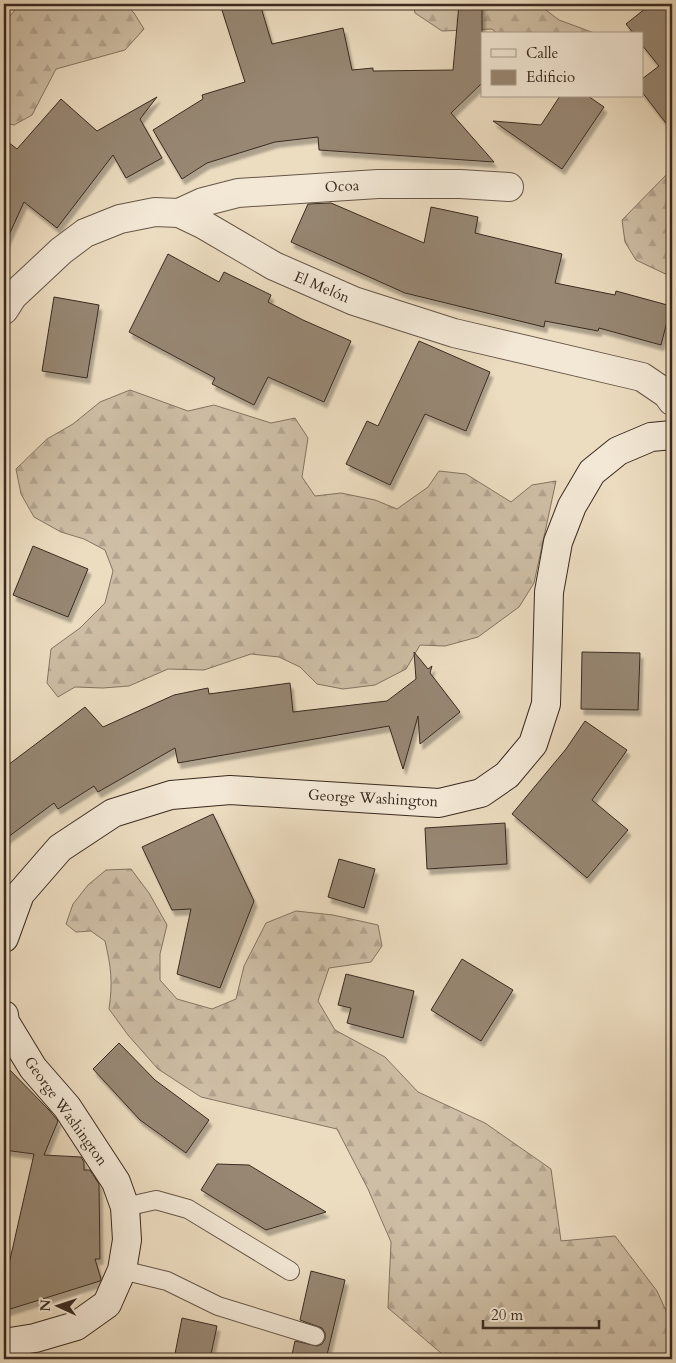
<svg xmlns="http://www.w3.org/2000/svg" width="676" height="1363" font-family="Cardo,serif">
<defs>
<pattern id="forest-firs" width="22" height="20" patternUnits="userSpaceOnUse" patternTransform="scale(1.25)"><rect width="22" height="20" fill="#cebea5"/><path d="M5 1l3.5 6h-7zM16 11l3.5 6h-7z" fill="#b2a38e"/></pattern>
<filter id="shadow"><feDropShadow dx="3" dy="5.5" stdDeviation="1" flood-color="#0004"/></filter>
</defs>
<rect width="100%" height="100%" fill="#ecdcc0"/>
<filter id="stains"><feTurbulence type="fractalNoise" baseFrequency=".004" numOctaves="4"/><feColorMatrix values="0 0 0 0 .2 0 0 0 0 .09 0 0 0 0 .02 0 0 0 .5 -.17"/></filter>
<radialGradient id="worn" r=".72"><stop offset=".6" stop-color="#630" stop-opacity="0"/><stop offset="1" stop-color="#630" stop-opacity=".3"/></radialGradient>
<g fill="url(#forest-firs)" stroke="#847462">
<path d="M20 4H125L134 13 144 29 125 50 56 69 32 115 14 125 4 123V23Z"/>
<path d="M413 4H538L559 20 597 34H498L492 29 442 31 415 13Z"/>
<path d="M672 166V277L636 260 625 242 622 220 670 171Z"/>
<path d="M130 390 188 411 214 405 271 423 295 418 308 438 302 477 315 496 341 493 375 500 397 509 428 487 439 471 466 474 511 502 532 485 556 481 534 583 519 607 478 637 445 646 420 645 406 669 375 685 343 689 317 684 300 667 279 657 251 654 204 670 168 669 129 686 103 688 75 687 58 697 47 683 51 649 80 628 105 603 113 571 105 550 84 539 61 532 34 517 21 494 16 469 47 439 73 424 100 402Z"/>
<path d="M131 869 149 893 167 925 160 954V980L177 999 212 1009 236 999 244 966 266 923 296 911 333 915 378 925 382 946 371 962 329 968 318 1001 335 1030 385 1057 418 1092 485 1123 551 1169 561 1241 615 1236 657 1291 672 1324V1359H448L388 1308 391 1242 368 1189 337 1129 201 1097 158 1069 128 1035 109 1009C113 982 111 967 105 941L91 931 76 932 66 924 73 904 88 885 106 870Z"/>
</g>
<g fill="#978773" stroke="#3a2a20" filter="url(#shadow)">
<path d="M220 4H260L272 44 343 28 352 70 373 68V71L453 70 459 4H482V83L451 113 494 162 319 150 318 137 275 142 207 163 182 179 153 130 203 99 202 95 245 82Z"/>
<path d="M651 4H672V131L642 92V79L659 66 642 45V34H634L626 24Z"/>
<path d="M560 96H588L604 107 562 169 493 121 541 125Z"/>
<path d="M157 97 140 119 162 158 126 178 113 155 57 228 24 202 4 246V139L17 149 61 99 97 131Z"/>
<path d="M331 203 424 243 431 207 478 217 475 233 562 254 555 283 615 295 616 291 671 306 661 345 599 328 598 331 545 321 544 327 405 293 291 242 308 204Z"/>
<path d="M168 254 219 282 224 272 271 295 268 302 303 320 351 341 324 402 268 377 254 405 212 384 215 378 129 332Z"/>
<path d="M54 297 99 305 87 378 42 371Z"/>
<path d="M419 341 490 372 466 431 425 414 390 485 346 464 367 421 378 426Z"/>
<path d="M33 546 88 569 68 617 13 595Z"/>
<path d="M414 652 428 669 432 666 430 673 460 712 420 744 418 716 403 769 389 726 178 763 175 748 98 792 94 786 58 809 54 803 4 840V768L85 707 103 727 174 695 208 688 209 694 290 683 293 712 387 701 416 679Z"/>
<path d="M582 652 640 653 638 710 581 709Z"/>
<path d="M585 721 627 750 592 800 628 830 587 878 512 814 566 749Z"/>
<path d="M213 814 254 901 220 988 177 974 191 909 172 910 142 847Z"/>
<path d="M505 823 507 864 427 869 425 828Z"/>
<path d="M339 859 375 869 364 908 328 897Z"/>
<path d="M462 959 513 990 481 1041 431 1010Z"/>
<path d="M346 974 414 991 403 1038 347 1023 351 1008 338 1005Z"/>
<path d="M119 1043 155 1080 209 1120 186 1153 140 1120 93 1069Z"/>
<path d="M4 1064 49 1110 58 1121 44 1155 81 1157 84 1162V1170H90L99 1184 100 1259H95L101 1279 100 1281 4 1311V1286L34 1154 4 1150Z"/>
<path d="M217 1164 249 1165 326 1212 266 1230 201 1190Z"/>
<path d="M311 1271 345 1280 326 1359H291L295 1341 317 1346 322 1344 325 1339V1333L322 1328 300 1320Z"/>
<path d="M182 1318 217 1326 210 1359H174Z"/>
</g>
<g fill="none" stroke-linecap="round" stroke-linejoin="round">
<defs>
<g id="lane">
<path d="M125 1207 156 1200 188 1209 290 1271"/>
<path d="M122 1270 167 1281 218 1306 315 1336"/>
</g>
<g id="street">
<path d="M179 213 203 202 238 193 378 184H460L509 187"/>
<path d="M4 310 13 296 61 251 85 233 120 219 155 212 179 213 204 225 274 266 354 301 454 333 642 377 667 394 672 401"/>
</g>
<g id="secondary">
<path d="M4 938 20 894 60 848 113 813 171 795 230 790 439 803 481 793 507 775 533 744 546 704 549 592 558 542 572 506 592 472 618 451 651 437 672 435"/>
<path d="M4 1015 5 1022 33 1068 67 1107 116 1182 125 1207 127 1240 122 1270 107 1304 76 1326 35 1338 4 1343"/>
</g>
</defs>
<use href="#lane" stroke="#665648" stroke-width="20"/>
<use href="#street" stroke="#665648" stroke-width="30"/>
<use href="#secondary" stroke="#3a2a20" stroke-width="30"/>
<use href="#lane" stroke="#f3e8d6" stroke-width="18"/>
<use href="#street" stroke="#f3e8d6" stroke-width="28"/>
<use href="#secondary" stroke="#f3e8d6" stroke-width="28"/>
</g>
<g text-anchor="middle" stroke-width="5" stroke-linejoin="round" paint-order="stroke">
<g font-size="15" fill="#3a2a20" stroke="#f3e8d6">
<text transform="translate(342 186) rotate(-3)" y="5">Ocoa</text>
<text transform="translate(322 287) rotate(23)" y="5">El Melón</text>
<text transform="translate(373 798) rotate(3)" y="5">George Washington</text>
<text transform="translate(66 1111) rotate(54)" y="5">George Washington</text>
</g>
</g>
<rect width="676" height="1363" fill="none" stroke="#ecdcc0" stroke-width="20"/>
<rect x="5" y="5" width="666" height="1353" fill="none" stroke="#3a2a20" stroke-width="2.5"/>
<rect x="10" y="10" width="656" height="1343" fill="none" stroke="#3a2a20"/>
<rect x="481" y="32" width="162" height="65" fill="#f3e8d6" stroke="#a99c8d"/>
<rect x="491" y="49" width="25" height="8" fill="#f3e8d6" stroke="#a99c8d"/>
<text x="526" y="58" font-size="15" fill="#3a2a20">Calle</text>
<rect x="491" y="70" width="25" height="15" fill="#978773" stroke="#a99c8d"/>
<text x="526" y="82" font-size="15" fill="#3a2a20">Edificio</text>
<g transform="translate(58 1306) rotate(273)" stroke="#f3e8d6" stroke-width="4" paint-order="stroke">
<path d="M0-4L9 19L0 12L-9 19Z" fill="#3a2a20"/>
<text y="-8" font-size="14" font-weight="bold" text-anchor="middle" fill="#3a2a20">N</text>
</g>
<path d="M483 1320v8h116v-8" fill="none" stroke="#3a2a20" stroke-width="2.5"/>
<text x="491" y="1320" font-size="15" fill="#3a2a20" stroke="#f3e8d6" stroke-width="4" paint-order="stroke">20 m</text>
<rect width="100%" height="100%" filter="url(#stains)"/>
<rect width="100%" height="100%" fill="url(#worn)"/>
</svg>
